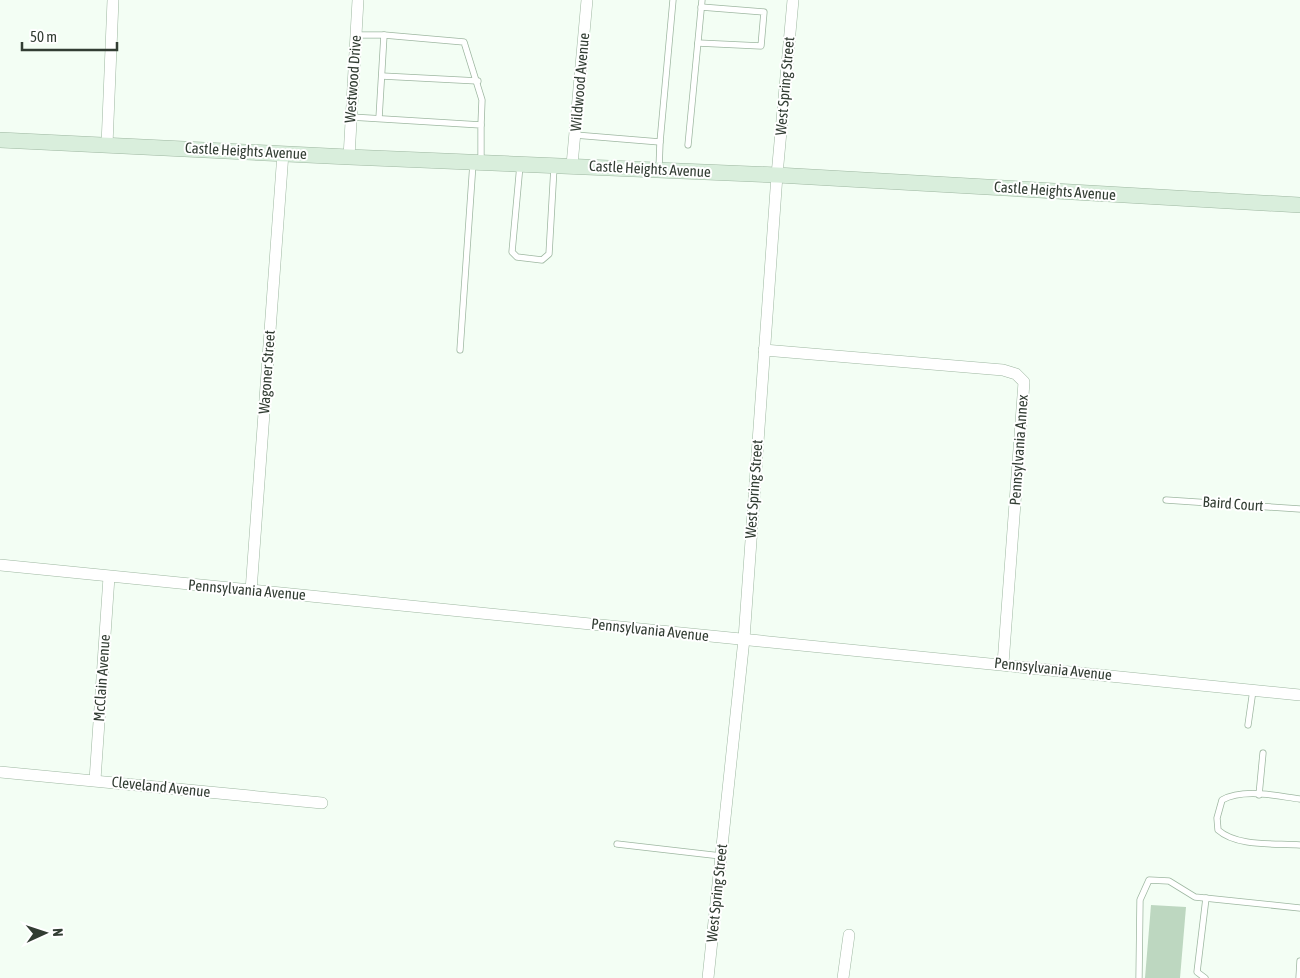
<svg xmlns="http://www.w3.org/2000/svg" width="1300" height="978" font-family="'Asap Condensed',sans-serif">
<rect width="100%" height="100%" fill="#f3fef4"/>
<path fill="#bdd7c0" d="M1151 905 1186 907 1180 978H1145Z"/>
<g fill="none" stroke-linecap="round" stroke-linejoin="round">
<defs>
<g id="lane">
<path d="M356 35H384L379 118"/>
<path d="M384 35 464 42 482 100 481 125"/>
<path d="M698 43 761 46 764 12 701 7"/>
<path d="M382 76 478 81"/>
<path d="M351 117 481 125V162"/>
<path d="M575 135 660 142 673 0"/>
<path d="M688 145 702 0"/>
<path d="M520 165 512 252 517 257 542 260 549 254 554 167"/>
<path d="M659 169 660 142"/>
<path d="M460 350 473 163"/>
<path d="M1166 500 1300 509"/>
<path d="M1248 725 1253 690"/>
<path d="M1259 795 1263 753"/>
<path d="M1300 799C1276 796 1244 788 1222 800L1217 818 1218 830C1237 847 1275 843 1300 845"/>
<path d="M617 844 721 856"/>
<path d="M1139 978 1140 900 1149 880 1169 881 1195 897 1300 908"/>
<path d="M1205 978 1197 972 1206 898"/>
<path d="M1299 978 1300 961"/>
</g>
<g id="street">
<path d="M107 145 113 0"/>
<path d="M349 157 358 0"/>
<path d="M572 165 587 0"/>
<path d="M764 350 1003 370 1016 374 1024 382 1003 664"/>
<path d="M0 565 1300 695"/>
<path d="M251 591 283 153"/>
<path d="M0 772 322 803"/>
<path d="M95 780 109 577"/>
<path d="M708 978 744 639 777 175 793 0"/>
<path d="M843 978 849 935"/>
</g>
<path id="secondary" d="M0 140 349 157 777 175 1300 205"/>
</defs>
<use href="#lane" stroke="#9eb7a1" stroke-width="7"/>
<use href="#street" stroke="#9eb7a1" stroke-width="12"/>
<use href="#secondary" stroke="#9eb7a1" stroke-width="16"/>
<use href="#lane" stroke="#fff" stroke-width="5.5"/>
<use href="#street" stroke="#fff" stroke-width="11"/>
<use href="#secondary" stroke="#d9eedc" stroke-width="15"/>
</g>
<g text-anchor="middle" stroke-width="4" stroke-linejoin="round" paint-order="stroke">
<g font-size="15" fill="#323d33" stroke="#fff">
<text transform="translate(353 79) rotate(-86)" y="5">Westwood Drive</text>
<text transform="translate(580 82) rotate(-85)" y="5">Wildwood Avenue</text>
<text transform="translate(785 86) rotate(-85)" y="5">West Spring Street</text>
<text transform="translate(246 151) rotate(3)" y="5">Castle Heights Avenue</text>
<text transform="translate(650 169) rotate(3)" y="5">Castle Heights Avenue</text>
<text transform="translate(1055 191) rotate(4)" y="5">Castle Heights Avenue</text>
<text transform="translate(267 372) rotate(-86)" y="5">Wagoner Street</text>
<text transform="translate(1019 450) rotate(-86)" y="5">Pennsylvania Annex</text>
<text transform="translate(754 489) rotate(-86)" y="5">West Spring Street</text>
<text transform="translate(1233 504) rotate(4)" y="5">Baird Court</text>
<text transform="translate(247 590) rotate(5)" y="5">Pennsylvania Avenue</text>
<text transform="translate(650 630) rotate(6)" y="5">Pennsylvania Avenue</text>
<text transform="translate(1053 669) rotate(6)" y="5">Pennsylvania Avenue</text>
<text transform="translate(102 678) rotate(-86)" y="5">McClain Avenue</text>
<text transform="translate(161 787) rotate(6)" y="5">Cleveland Avenue</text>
<text transform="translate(717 893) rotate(-84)" y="5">West Spring Street</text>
</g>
</g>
<g transform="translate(45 933) rotate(87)" stroke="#ffffff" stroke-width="4" paint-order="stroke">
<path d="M0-4L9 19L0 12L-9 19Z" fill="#323d33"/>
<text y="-8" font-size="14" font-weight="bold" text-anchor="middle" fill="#323d33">N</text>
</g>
<path d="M22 42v8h95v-8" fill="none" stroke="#323d33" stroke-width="2.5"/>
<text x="30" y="42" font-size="15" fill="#323d33" stroke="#ffffff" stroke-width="4" paint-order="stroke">50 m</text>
</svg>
